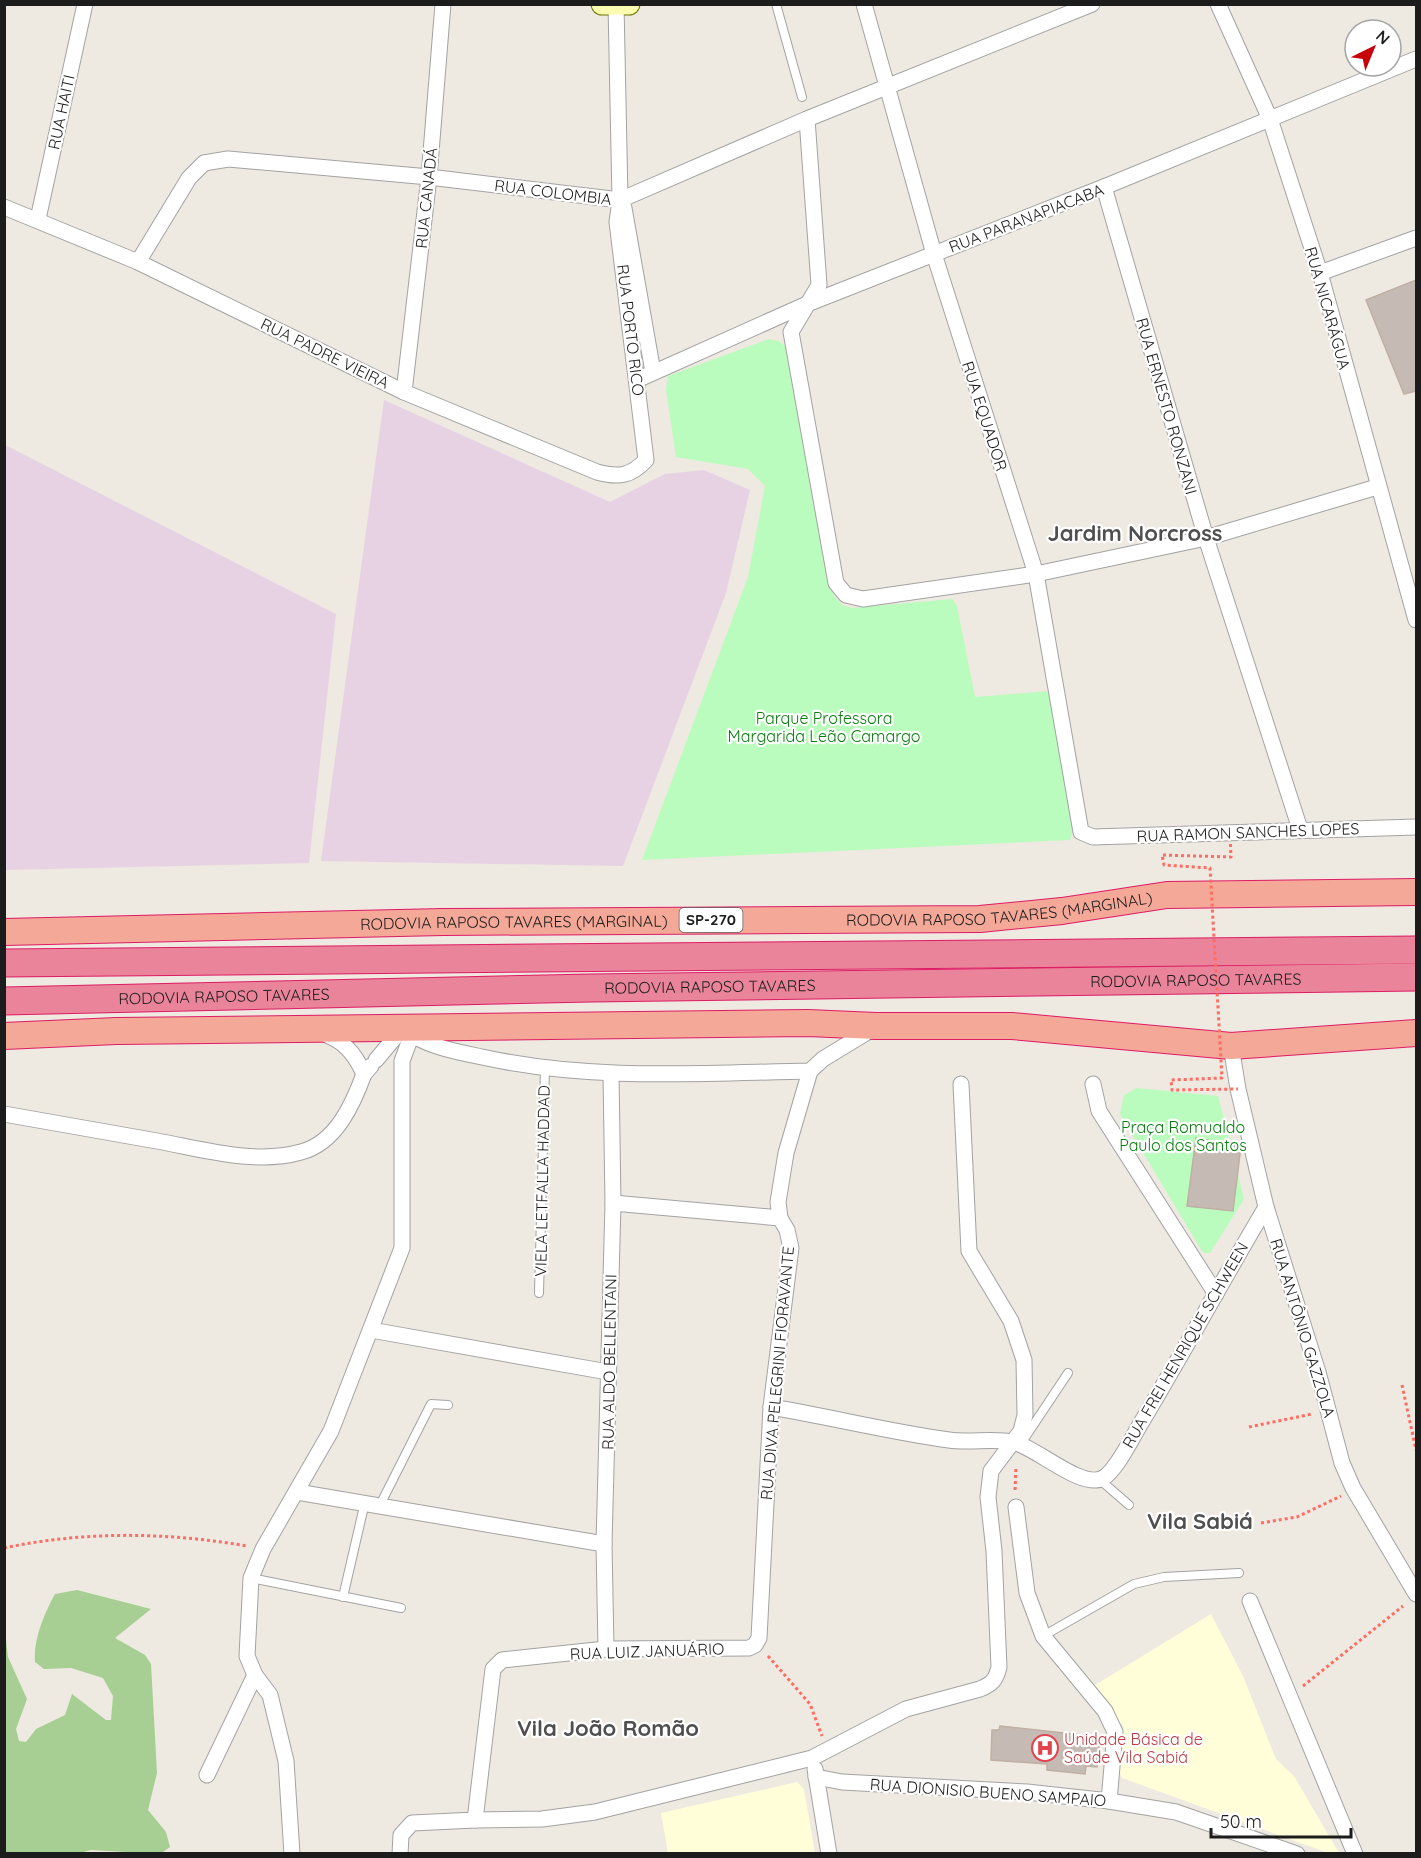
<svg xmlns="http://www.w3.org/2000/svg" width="1421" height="1858" font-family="Quicksand,sans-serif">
<rect width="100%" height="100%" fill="#eee9e1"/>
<g fill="#e7d2e4">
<path d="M384 400 610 502 665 474 704 470 750 490 726 593 623 866 321 861Z"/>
<path d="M5 445 336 614 309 863 5 870Z"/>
</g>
<g fill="#fffed9">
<path d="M1211 1614 1243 1676 1276 1759 1294 1776 1339 1853H1328L1122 1778 1118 1770 1124 1727 1087 1690Z"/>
<path d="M797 1782 804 1789 815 1853H668L661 1813Z"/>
</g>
<path fill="#a7cf93" d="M77 1590 151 1609 115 1638 145 1655 151 1664 157 1773 148 1810 166 1832 170 1847 160 1854 91 1850 76 1854 5 1853V1631L8 1657 27 1699 16 1729 19 1741 26 1742 36 1729 65 1715 72 1694 106 1720H111L113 1696 103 1678 71 1668 44 1669 35 1662C33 1640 44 1614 55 1594Z"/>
<g fill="#bafcbd">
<path d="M769 339 779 341 787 348 834 596 842 605 852 608 952 599 957 606 975 697 1049 691 1075 824 1070 840 642 860 748 577 765 486 748 469 676 457 666 390 668 376Z"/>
<path d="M1137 1088 1218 1096 1244 1199 1210 1253H1203L1120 1114 1124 1095Z"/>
</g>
<g fill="#c6bbb4" stroke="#c0afa2" stroke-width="1.5">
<path d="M1416 280V391L1404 394 1366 300Z"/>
<path d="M1196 1138 1241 1146 1233 1211 1187 1206Z"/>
<path d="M1000 1726 1100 1737 1097 1767 1086 1766 1085 1774 1047 1770V1764L991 1760 992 1730H999Z"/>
</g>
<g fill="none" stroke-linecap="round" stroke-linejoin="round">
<defs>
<g id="service">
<path d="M776 4 802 97"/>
<path d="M539 1293 545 1069"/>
<path d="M1024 1439 1068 1373"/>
<path d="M1099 1479 1129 1505"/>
<path d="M380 1505 431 1404 448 1405"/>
<path d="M251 1578 401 1608"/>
<path d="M343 1597 365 1502"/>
<path d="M1043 1636 1134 1584 1164 1577 1239 1573"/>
</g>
<g id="minor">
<path d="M864 4 934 254 1036 574 1081 832 1093 837 1416 827"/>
<path d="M1218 4 1270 119 1320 273 1416 620"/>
<path d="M807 119 819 285 791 332 836 583 846 595 863 599 1036 574 1206 538 1377 487"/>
<path d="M1104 187 1206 538 1300 829"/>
<path d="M4 207 138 262 404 392 597 472C619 478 631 476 646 460L617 222 620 200 616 4"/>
<path d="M624 208 653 372"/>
<path d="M38 219 85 4"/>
<path d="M138 262 189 178 204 163 228 159 429 177 620 200 807 119 1092 4"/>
<path d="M1320 273 1416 238"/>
<path d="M637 380 807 304 1104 187 1416 59"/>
<path d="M404 392 429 177 443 4"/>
<path d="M321 1033C343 1039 355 1054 364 1074L371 1066"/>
<path d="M1231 1046 1238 1089 1266 1207 1318 1372 1342 1463 1353 1488 1416 1594"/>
<path d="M376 1060 402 1029C426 1046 453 1051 482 1057 590 1081 700 1073 810 1071L823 1059 874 1028"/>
<path d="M1093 1084 1099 1111 1216 1294"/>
<path d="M4 1114C55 1123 106 1132 157 1141 202 1149 255 1165 301 1152 336 1143 353 1104 364 1074"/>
<path d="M613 1203 780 1218"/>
<path d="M371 1330 608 1372"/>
<path d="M771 1407C831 1417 890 1432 949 1440 970 1443 993 1438 1013 1442 1036 1447 1082 1490 1103 1478 1116 1471 1133 1436 1141 1423 1184 1351 1224 1278 1266 1207"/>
<path d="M297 1492 604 1544"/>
<path d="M1016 1507 1027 1593 1043 1636 1105 1711 1115 1732 1109 1801"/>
<path d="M1250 1601 1355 1854"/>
<path d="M606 1649 604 1544 613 1203 611 1075"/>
<path d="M815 1769 829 1854"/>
<path d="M207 1775 255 1675"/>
<path d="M816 1777 842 1782 1027 1792 1109 1801 1176 1812 1297 1854"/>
<path d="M475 1820 542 1819 595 1812 812 1758 906 1709 980 1689C992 1684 996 1680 999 1667L994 1551 988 1497 991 1471 1021 1431 1025 1415 1024 1360 1011 1321 969 1251 961 1084"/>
<path d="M292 1854 286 1761 270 1695 255 1675 247 1656 251 1578 263 1549 331 1431 402 1248V1061L409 1042 424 1028"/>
<path d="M400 1854 401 1835 412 1823 475 1820 493 1669 502 1660 606 1649 749 1648 755 1645 759 1638 771 1407 791 1248 787 1230 780 1218 778 1202 786 1153 810 1071"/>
</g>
<path id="secondary" d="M602 4H629"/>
<g id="trunk">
<path id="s1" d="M4 932 443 922 980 919 1062 911 1167 895 1416 892"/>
<path d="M4 1036 116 1031 808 1023 876 1026H1012L1231 1046 1416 1033"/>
</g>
<g id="motorway">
<path d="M4 963 1416 950"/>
<path id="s2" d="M4 1001 591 988 1416 977"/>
</g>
</defs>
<use href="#service" stroke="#a3a3a3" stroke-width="10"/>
<use href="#minor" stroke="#a3a3a3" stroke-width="17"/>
<use href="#secondary" stroke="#6d7600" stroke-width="23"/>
<use href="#trunk" stroke="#de1b65" stroke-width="28"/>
<use href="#motorway" stroke="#de1b65" stroke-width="29"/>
<g stroke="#ff6c61" stroke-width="3" stroke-dasharray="3 3" stroke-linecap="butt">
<path d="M1402 1385 1416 1450"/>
<path d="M1249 1427 1312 1414"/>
<path d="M1015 1490 1016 1467"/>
<path d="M1261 1523 1297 1517 1341 1496"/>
<path d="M4 1548C85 1531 166 1532 247 1546"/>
<path d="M768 1656 810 1704 822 1736"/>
<path d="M1303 1686 1403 1606"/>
</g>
<use href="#service" stroke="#fff" stroke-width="8"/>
<use href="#minor" stroke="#fff" stroke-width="15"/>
<use href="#secondary" stroke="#fbfcb0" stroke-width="21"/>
<use href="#trunk" stroke="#f4a898" stroke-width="26"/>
<use href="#motorway" stroke="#ea849a" stroke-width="27"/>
<path stroke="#ff6c61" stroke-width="3" stroke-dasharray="3 3" stroke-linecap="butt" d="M1230 832 1231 857 1162 855 1164 865 1210 868 1222 1078 1171 1080 1172 1090 1238 1089"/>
</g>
<defs>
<symbol id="hospital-ring" viewBox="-11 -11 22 22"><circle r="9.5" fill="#fff" stroke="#e0444e" stroke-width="1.5"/><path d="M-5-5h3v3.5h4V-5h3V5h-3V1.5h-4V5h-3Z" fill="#e0444e"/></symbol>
</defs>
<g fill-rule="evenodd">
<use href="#hospital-ring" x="1030" y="1733" width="30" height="30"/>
</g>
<g text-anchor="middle" stroke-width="4.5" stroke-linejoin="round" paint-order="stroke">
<rect fill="#fff" stroke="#606060" stroke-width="1.5" x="679.5" y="908" width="63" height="24" rx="4.5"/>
<g font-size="15" font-weight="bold" fill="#1c1c1c">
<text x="711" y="925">SP-270</text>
</g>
<g font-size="16" fill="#1c1c1c" stroke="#fff">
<text transform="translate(61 112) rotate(-78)" y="6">RUA HAITI</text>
<text transform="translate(553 192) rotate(7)" y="6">RUA COLOMBIA</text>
<text transform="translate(426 198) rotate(-84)" y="6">RUA CANADÁ</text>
<text transform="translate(1026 218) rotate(-21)" y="6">RUA PARANAPIACABA</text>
<text transform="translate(1328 308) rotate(74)" y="6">RUA NICARÁGUA</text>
<text transform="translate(631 330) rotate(83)" y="6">RUA PORTO RICO</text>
<text transform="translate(325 353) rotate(26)" y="6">RUA PADRE VIEIRA</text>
<text transform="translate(1167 406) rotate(74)" y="6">RUA ERNESTO RONZANI</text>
<text transform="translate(985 416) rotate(72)" y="6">RUA EQUADOR</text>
<text transform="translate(1248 832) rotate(-2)" y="6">RUA RAMON SANCHES LOPES</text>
<text dy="6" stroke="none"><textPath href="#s1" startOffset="996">RODOVIA RAPOSO TAVARES (MARGINAL)</textPath></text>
<text dy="6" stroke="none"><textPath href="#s1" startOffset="510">RODOVIA RAPOSO TAVARES (MARGINAL)</textPath></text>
<text dy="6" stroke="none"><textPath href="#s2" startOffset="1192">RODOVIA RAPOSO TAVARES</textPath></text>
<text dy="6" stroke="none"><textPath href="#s2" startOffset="706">RODOVIA RAPOSO TAVARES</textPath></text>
<text dy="6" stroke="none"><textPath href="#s2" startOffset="220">RODOVIA RAPOSO TAVARES</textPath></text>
<text transform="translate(542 1181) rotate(-89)" y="6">VIELA LETFALLA HADDAD</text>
<text transform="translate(1303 1328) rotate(73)" y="6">RUA ANTÔNIO GAZZOLA</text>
<text transform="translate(1185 1345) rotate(-60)" y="6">RUA FREI HENRIQUE SCHWEEN</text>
<text transform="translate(609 1362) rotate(-89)" y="6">RUA ALDO BELLENTANI</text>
<text transform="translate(777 1373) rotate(-85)" y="6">RUA DIVA PELEGRINI FIORAVANTE</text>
<text transform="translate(647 1651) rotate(-2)" y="6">RUA LUIZ JANUÁRIO</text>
<text transform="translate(988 1792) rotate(4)" y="6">RUA DIONISIO BUENO SAMPAIO</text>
</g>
<g font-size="16" fill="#067e0c" stroke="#fff">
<text x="824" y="724">Parque Professora<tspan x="824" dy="18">Margarida Leão Camargo</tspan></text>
<text x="1183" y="1133">Praça Romualdo<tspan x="1183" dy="18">Paulo dos Santos</tspan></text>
</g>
<g font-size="16" fill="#be3a42" stroke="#fff" text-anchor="start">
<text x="1064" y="1745">Unidade Básica de<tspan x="1064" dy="18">Saúde Vila Sabiá</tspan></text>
</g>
<g font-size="22" font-weight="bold" fill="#4f4f4f" stroke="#fff">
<text x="1135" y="541">Jardim Norcross</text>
<text x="1200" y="1529">Vila Sabiá</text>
<text x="608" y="1736">Vila João Romão</text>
</g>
</g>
<rect width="1421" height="1858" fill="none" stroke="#1c1c1c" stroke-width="12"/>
<g transform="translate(1373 48) rotate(43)"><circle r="28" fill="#ffffff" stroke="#a4a4a4" stroke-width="1.5"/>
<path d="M0-4.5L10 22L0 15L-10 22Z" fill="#c80007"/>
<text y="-9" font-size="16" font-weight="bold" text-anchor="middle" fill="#1c1c1c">N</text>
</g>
<path d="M1211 1828v9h140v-9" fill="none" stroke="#1c1c1c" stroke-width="3"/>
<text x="1220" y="1828" font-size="18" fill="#1c1c1c" stroke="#ffffff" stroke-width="4.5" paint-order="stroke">50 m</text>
</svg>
